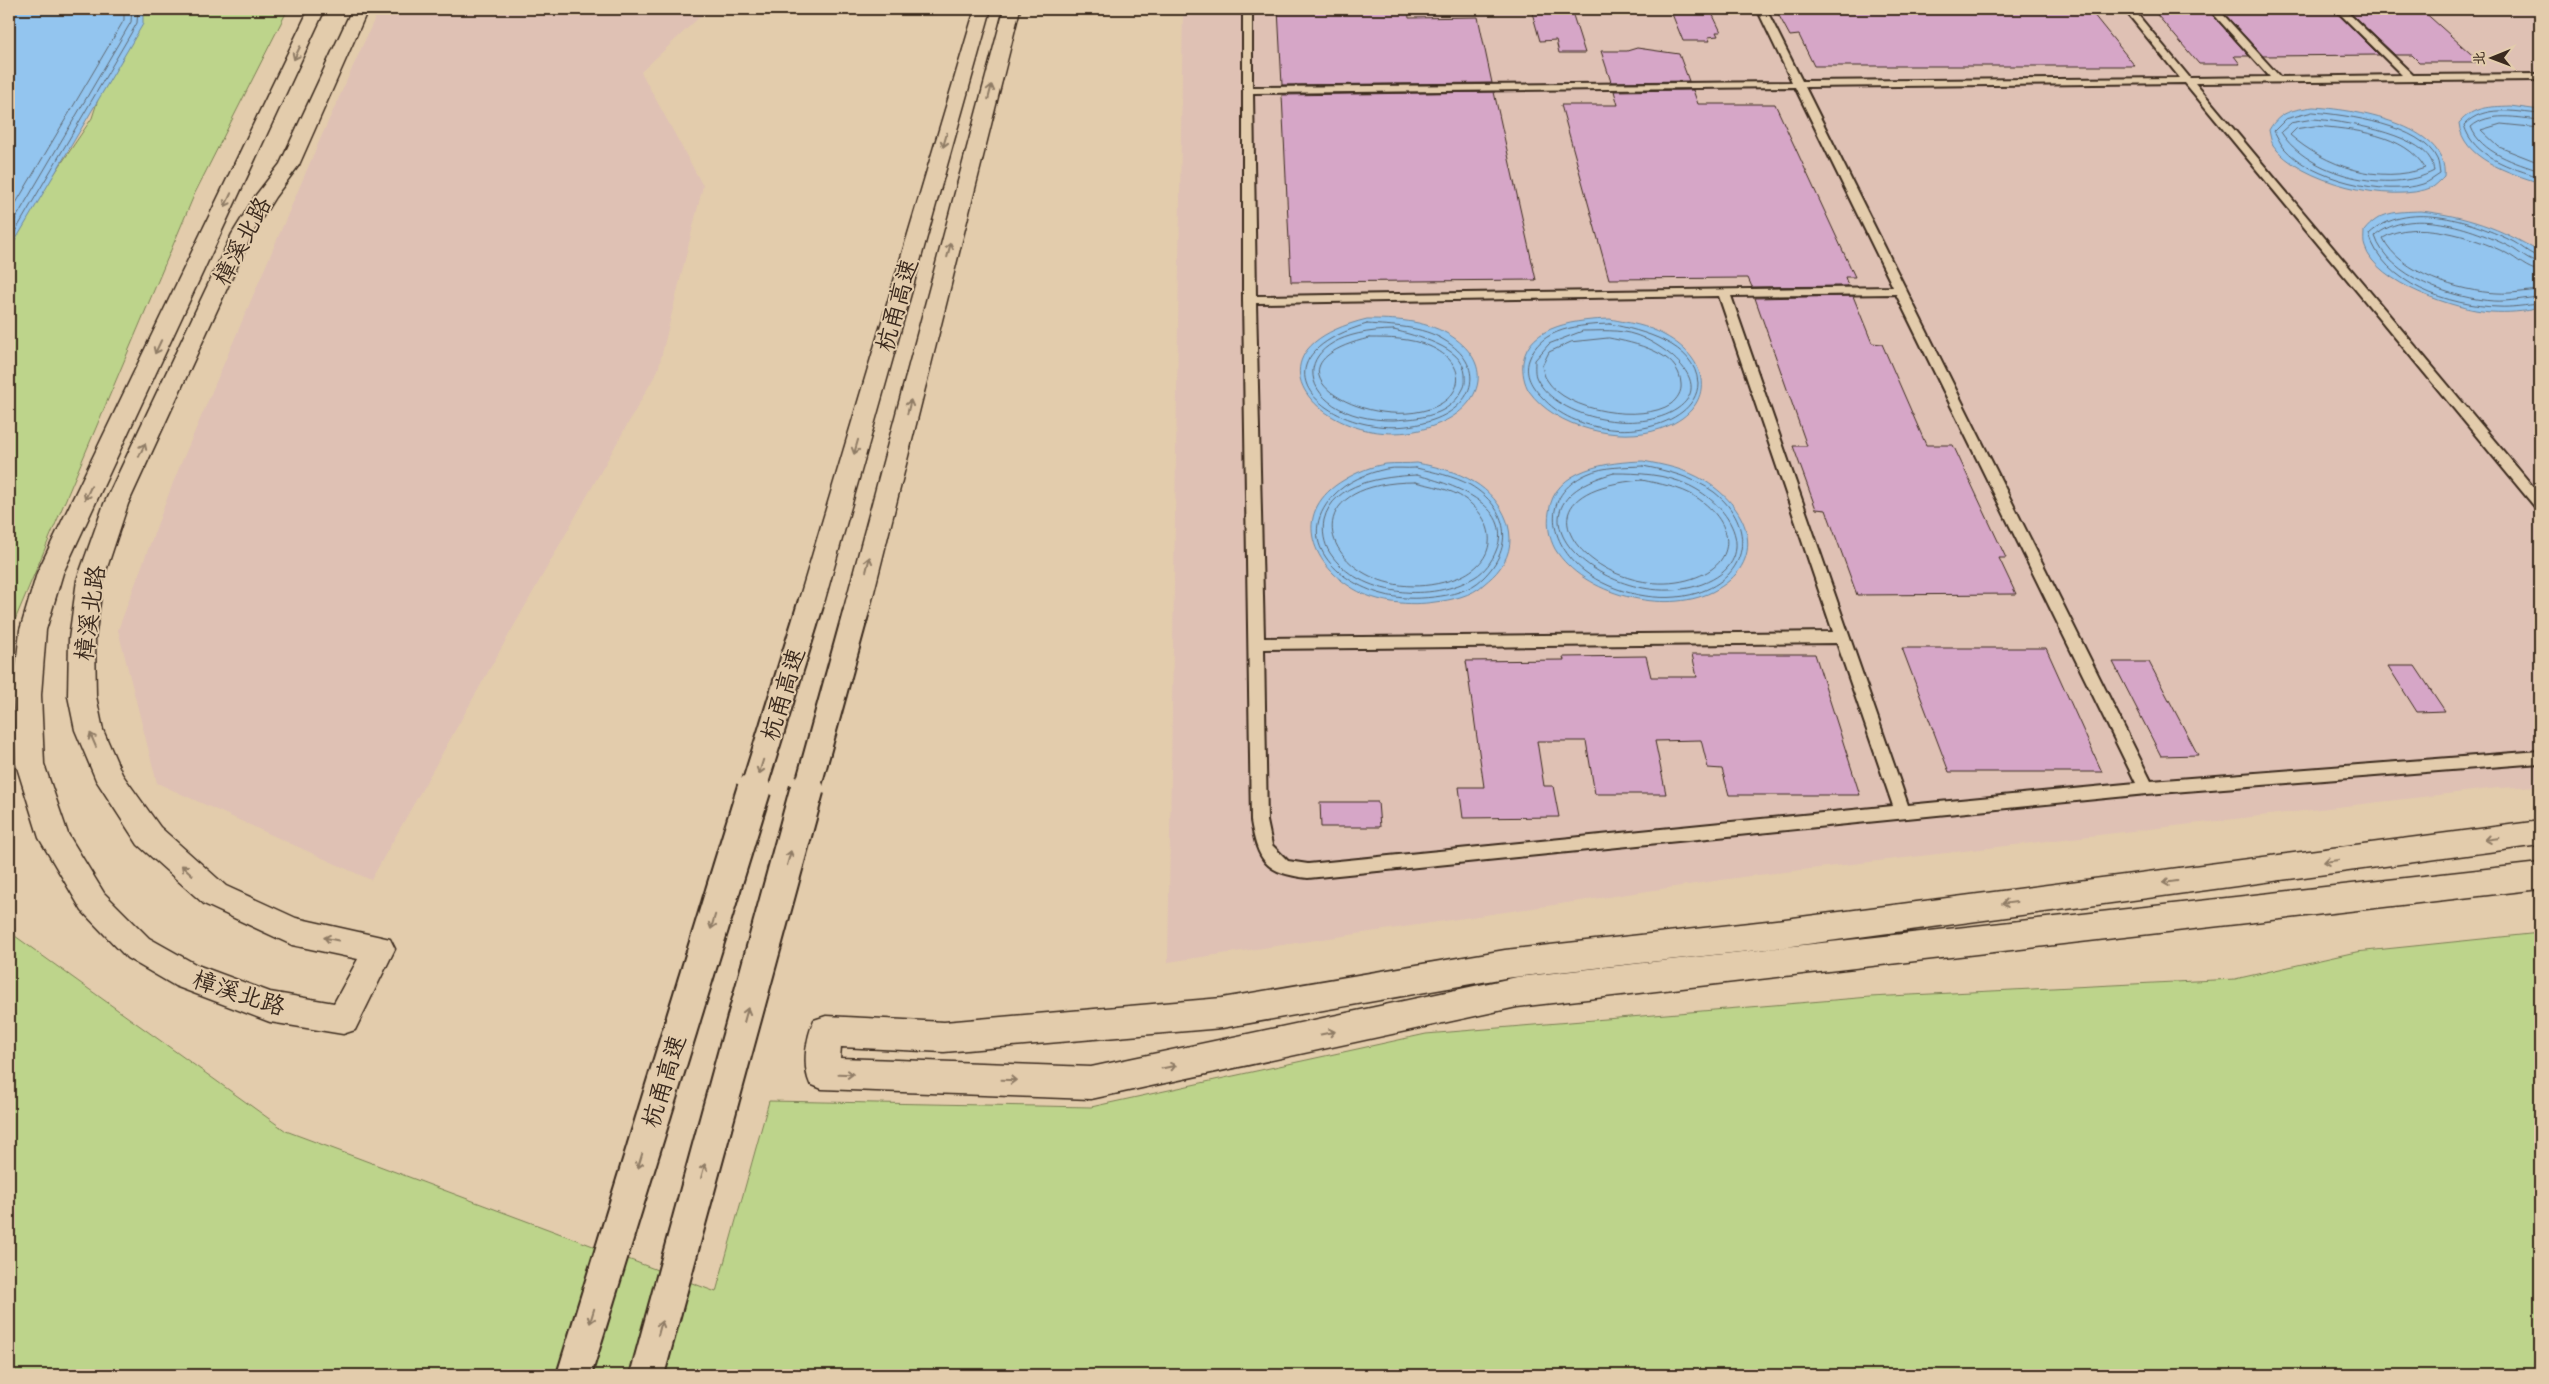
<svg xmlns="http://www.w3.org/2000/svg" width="2549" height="1384" font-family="Caveat,'LXGW WenKai TC',sans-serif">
<rect width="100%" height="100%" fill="#e3ccac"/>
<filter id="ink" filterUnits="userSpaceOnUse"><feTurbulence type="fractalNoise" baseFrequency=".02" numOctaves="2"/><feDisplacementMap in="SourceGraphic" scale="10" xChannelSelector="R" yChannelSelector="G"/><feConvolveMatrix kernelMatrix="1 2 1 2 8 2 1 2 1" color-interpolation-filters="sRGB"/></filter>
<g filter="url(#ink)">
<g fill="#dfc1b4">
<path d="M379 9H708L641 72 703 186 658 370 371 880 157 783 118 630 174 480 318 144Z"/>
<path d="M1183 9H2535L2540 13V786L2498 788 1742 877 1168 962Z"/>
</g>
<g fill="#bdd48b" stroke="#7c7f54">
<path d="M127 9H288L195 193 9 634V241L92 118Z"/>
<path d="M9 890 15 936 286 1131 716 1292 769 1101 1091 1107 1426 1034 1870 997 2235 979 2356 952 2540 933V1375H9Z"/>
</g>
<g fill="#93c5ef" stroke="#70879b">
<path d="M9 9H143V24L9 251Z"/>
<path d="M2510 106 2540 110V183C2510 173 2462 159 2459 123 2474 106 2489 107 2510 106Z"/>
<path d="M2313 107C2351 109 2450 124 2444 177 2441 180 2437 184 2433 187 2392 205 2298 182 2273 145 2271 141 2270 135 2269 130 2280 111 2293 110 2313 107Z"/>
<path d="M2421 211C2465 216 2501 228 2539 252L2540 308C2523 312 2508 313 2491 312 2456 310 2376 283 2365 247 2363 243 2364 236 2364 231 2380 211 2396 212 2421 211Z"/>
<path d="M1367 319C1394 319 1423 320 1448 334 1494 361 1485 405 1438 424 1341 465 1222 354 1367 319Z"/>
<path d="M1610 319C1629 323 1647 325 1664 335 1713 361 1716 410 1660 429 1619 443 1555 428 1529 391 1524 383 1522 372 1523 362 1529 324 1579 320 1610 319Z"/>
<path d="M1643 461C1664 465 1686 469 1705 481 1751 509 1769 563 1712 592 1665 615 1583 595 1555 549 1549 538 1547 524 1549 512 1554 468 1609 462 1643 461Z"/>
<path d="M1417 463C1437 467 1456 471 1474 482 1503 499 1523 538 1500 568 1496 574 1490 579 1484 584 1472 596 1451 600 1435 602 1410 606 1377 603 1354 589 1309 563 1292 510 1344 480 1357 472 1372 466 1386 464 1396 463 1407 464 1417 463Z"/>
</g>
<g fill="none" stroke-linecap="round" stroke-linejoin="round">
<g stroke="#5e6872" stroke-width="1">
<path d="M2313 112C2346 115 2422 125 2437 159 2439 163 2439 169 2440 174 2435 177 2429 182 2423 184 2385 197 2310 179 2284 148 2280 143 2277 136 2274 131L2286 119Z"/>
<path d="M2540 114C2514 112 2484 104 2464 125 2473 157 2511 168 2540 177"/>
<path d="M2314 119C2341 121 2417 133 2431 160 2433 163 2433 168 2434 171 2390 195 2307 175 2281 132L2291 123Z"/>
<path d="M2540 120C2518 118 2489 111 2471 127 2481 153 2516 163 2540 171"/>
<path d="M2315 126C2351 129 2406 134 2425 168 2380 185 2325 166 2290 135L2296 129Z"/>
<path d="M2540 128 2501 124 2481 130 2499 147 2540 163"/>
<path d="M9 215 124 20V9"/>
<path d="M9 230 131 22 132 9"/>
<path d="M9 242 137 23 138 9"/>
<path d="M2540 257C2528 254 2521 245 2510 240 2469 220 2406 200 2369 234 2383 284 2450 306 2498 307 2512 308 2526 305 2540 304"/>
<path d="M2540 263C2528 262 2520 252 2510 247 2473 228 2410 206 2375 236 2388 277 2454 299 2494 301 2509 302 2525 298 2540 297"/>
<path d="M2540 271C2526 269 2518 259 2506 253 2475 237 2414 218 2383 238 2399 273 2461 292 2497 293 2512 294 2526 291 2540 290"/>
<path d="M1367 324C1393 326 1422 326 1444 340 1486 365 1476 405 1433 420 1343 452 1233 363 1367 324Z"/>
<path d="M1610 324C1642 331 1695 343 1698 383 1698 395 1691 405 1682 412 1644 441 1573 433 1542 397 1532 387 1524 375 1529 360 1540 327 1581 325 1610 324Z"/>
<path d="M1394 330C1415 336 1463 346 1465 374 1465 379 1466 384 1463 389 1458 399 1450 407 1439 412 1425 418 1409 419 1394 420 1298 422 1274 331 1394 330Z"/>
<path d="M1583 331C1600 331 1619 329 1636 335 1662 344 1717 382 1677 409 1640 434 1558 420 1537 379 1534 374 1535 366 1535 360L1549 344Z"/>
<path d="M1369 338C1389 338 1410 338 1429 346 1471 364 1465 401 1422 411 1356 426 1257 365 1369 338Z"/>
<path d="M1609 338C1634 343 1680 352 1681 384 1682 392 1677 399 1671 404 1642 423 1566 412 1547 380 1544 376 1543 370 1542 366L1549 352 1571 342Z"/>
<path d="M1643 466C1668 471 1693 477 1714 492 1757 526 1749 577 1697 593 1662 604 1613 594 1584 571 1549 543 1539 496 1587 474 1604 466 1625 467 1643 466Z"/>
<path d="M1416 468C1434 472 1454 476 1470 485 1509 508 1515 547 1483 578 1470 591 1451 595 1434 597 1416 599 1399 599 1382 594 1337 582 1293 540 1333 496 1346 482 1367 473 1386 469 1396 467 1406 469 1416 468Z"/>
<path d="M1614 473C1639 473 1665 474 1688 485 1732 505 1763 561 1702 584 1613 617 1484 508 1614 473Z"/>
<path d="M1416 475C1448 482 1516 505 1496 551 1492 561 1485 571 1475 577 1433 603 1359 597 1330 553 1324 544 1322 531 1324 520 1333 482 1383 477 1416 475Z"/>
<path d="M1642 480C1660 484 1680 487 1696 497 1737 524 1740 566 1687 580 1599 603 1493 491 1642 480Z"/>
<path d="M1415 482C1432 486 1451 489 1465 499 1499 524 1498 562 1457 578 1343 620 1265 482 1415 482Z"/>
</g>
</g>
<g fill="#d6a6c7" stroke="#3b2a1e">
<path d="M1278 9H1408L1409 18 1478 17 1492 83 1282 85Z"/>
<path d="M1531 9H1571L1585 53H1559L1556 40 1540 41Z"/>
<path d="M1670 9H1710L1721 32H1716L1718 36 1708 37 1710 41H1683Z"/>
<path d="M1879 9H2089L2135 66H1814L1799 35 1790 36 1777 12 1880 11Z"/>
<path d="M2152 9H2207L2249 56H2234L2240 64H2199Z"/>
<path d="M2220 9H2333L2379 55 2263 56Z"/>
<path d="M2346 9H2421L2480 62H2419L2412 55H2395Z"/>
<path d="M1637 48 1679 54 1689 81 1611 82 1601 51H1627Z"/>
<path d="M1693 90 1698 104H1775L1855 277H1845L1848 286 1752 287 1748 278 1609 279 1561 105H1618L1614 91Z"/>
<path d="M1494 92 1536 280 1291 282 1282 95Z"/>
<path d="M1853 296 1872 343 1882 344 1926 445H1953L2006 558H1999L2016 594 1857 595 1826 510 1816 509 1793 446H1807L1755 298Z"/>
<path d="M1902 648H2046L2102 772H1949Z"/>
<path d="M1692 654H1815L1860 795H1729L1722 769 1708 768 1701 740 1655 741 1666 794H1595L1586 741H1537L1544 786H1553L1559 817 1463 818 1459 787H1484L1466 661 1564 660 1563 657 1646 656 1651 677H1697Z"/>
<path d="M2113 662H2149L2198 755 2161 756Z"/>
<path d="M2388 666H2415L2445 711 2417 712Z"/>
<path d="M1320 802H1378L1380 827H1321Z"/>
</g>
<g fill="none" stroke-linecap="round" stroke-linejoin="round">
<defs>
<path id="service" d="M1243 9H1252V87L1792 82 1757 9H1766L1802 81 2180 78 2124 9H2133L2190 78 2270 77 2209 9H2218L2280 77 2402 75 2335 9H2344L2413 75 2540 74V80L2195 83 2540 495V509L2535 507 2185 83 1805 87 2151 781 2540 751V763L2147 794 1308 878C1266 873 1258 862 1251 821L1243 300ZM1795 87 1893 287 1256 296 1253 93ZM1896 294 2136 783 1908 805 1731 296ZM1719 296 1833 632 1264 638 1256 303ZM1837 643 1893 806 1308 864 1288 861 1272 845 1267 821 1264 649Z"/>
<path id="tertiary" d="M309 9H325L63 573 46 630 41 695 44 764 68 834 104 893 149 938 197 965 270 992 334 1003 358 959 292 945 204 904 138 845 96 780 75 730 68 696 69 639 77 580 104 504 232 234 256 195 280 164 352 9H368L299 165 275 197 252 234 128 504 103 580 95 639 96 696 103 730 122 774 160 827 226 886 296 918 390 939 395 949 390 959 355 1030 343 1034 270 1022 175 986 127 958 82 911 39 838 16 764 13 695 20 630 37 573Z"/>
<path id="secondary" d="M2540 821V845L1785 947 1505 978 1222 1028 944 1052 841 1047 840 1058 1091 1067 1517 977 2540 863V889L1517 1007 1091 1099 822 1089 810 1084C802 1066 806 1038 814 1020L826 1016 944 1022 1222 998 1505 950 1785 919Z"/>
<g id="motorway">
<path d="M975 9H991L824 603 820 610 811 613 802 610 798 603Z"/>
<path d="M1004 9H1020L869 612 865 619 856 622 847 619 843 612Z"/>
</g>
</defs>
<use href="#service" stroke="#3b2a1e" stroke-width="4"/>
<use href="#tertiary" stroke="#3b2a1e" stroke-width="3"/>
<use href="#secondary" stroke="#3b2a1e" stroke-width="3"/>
<use href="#motorway" stroke="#3b2a1e" stroke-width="3"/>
<use href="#service" fill="#e3ccac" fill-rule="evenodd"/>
<use href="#tertiary" fill="#e3ccac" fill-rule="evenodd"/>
<use href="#secondary" fill="#e3ccac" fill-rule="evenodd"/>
<use href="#motorway" fill="#e3ccac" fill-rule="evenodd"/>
<defs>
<g id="motorway-bridge-far1">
<path d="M753 790 811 603"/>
<path d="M807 790 856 612"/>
</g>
<g id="motorway-bridge">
<path d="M574 1375 754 789"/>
<path d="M647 1375 807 789"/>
</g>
</defs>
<use href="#motorway-bridge-far1" stroke="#3b2a1e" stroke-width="29" stroke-linecap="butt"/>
<use href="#motorway-bridge" stroke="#3b2a1e" stroke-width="37" stroke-linecap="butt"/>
<use href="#motorway-bridge-far1" stroke="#e3ccac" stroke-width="25"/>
<use href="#motorway-bridge" stroke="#e3ccac" stroke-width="33"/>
</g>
<defs><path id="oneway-shaft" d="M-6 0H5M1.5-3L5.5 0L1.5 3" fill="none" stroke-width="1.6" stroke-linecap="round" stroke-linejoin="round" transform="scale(1.25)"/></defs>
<g stroke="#8f7b65">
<use href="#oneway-shaft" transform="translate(297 53) rotate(115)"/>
<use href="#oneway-shaft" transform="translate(990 92) rotate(-76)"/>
<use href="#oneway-shaft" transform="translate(945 140) rotate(106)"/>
<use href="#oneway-shaft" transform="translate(228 200) rotate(115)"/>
<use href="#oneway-shaft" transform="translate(949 250) rotate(-76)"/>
<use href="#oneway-shaft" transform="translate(158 347) rotate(115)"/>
<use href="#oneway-shaft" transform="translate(909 407) rotate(-76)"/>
<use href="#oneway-shaft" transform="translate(856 447) rotate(106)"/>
<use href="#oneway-shaft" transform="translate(142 450) rotate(-65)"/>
<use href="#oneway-shaft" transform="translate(88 493) rotate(115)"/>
<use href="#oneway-shaft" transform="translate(868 564) rotate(-76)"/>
<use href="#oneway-shaft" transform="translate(93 740) rotate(-113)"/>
<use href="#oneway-shaft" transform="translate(761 767) rotate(107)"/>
<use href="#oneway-shaft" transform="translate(2492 839) rotate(172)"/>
<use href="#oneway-shaft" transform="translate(789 858) rotate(-75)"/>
<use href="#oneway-shaft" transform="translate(2331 861) rotate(172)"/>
<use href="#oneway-shaft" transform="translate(187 870) rotate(-138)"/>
<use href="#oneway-shaft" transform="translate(2170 882) rotate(172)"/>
<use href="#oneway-shaft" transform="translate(2009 903) rotate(172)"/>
<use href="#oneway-shaft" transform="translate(713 922) rotate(107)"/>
<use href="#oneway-shaft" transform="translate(331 939) rotate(-168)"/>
<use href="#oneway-shaft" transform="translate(746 1015) rotate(-75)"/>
<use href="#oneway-shaft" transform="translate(1328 1033) rotate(-12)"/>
<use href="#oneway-shaft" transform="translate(1169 1067) rotate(-12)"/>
<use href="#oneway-shaft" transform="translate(846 1074) rotate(2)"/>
<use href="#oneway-shaft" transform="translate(1009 1080) rotate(2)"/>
<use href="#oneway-shaft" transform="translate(640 1161) rotate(107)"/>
<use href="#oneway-shaft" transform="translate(703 1171) rotate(-75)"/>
<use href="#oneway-shaft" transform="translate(592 1316) rotate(107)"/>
<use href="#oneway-shaft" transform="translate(660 1328) rotate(-75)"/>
</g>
</g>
<g text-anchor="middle" stroke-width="4" stroke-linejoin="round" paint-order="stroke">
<g font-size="24" fill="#3b2a1e" stroke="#e3ccac">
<text transform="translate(242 241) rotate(-62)" y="8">樟溪北路</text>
<text transform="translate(897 305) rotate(-74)" y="8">杭甬高速</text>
<text transform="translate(90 613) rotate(-82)" y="8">樟溪北路</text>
<text transform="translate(783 694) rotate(-73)" y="8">杭甬高速</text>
<text transform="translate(239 993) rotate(18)" y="8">樟溪北路</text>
<text transform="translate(664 1081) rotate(-73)" y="8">杭甬高速</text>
</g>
</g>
<rect width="2549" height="1384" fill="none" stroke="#e3ccac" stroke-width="30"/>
<rect x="15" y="15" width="2519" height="1354" fill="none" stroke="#3b2a1e" stroke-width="2" filter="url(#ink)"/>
<g transform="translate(2492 58) rotate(269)" stroke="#e3ccac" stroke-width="4" paint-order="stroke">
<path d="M0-4L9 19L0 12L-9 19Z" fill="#3b2a1e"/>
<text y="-8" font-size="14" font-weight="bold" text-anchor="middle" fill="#3b2a1e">北</text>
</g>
</svg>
